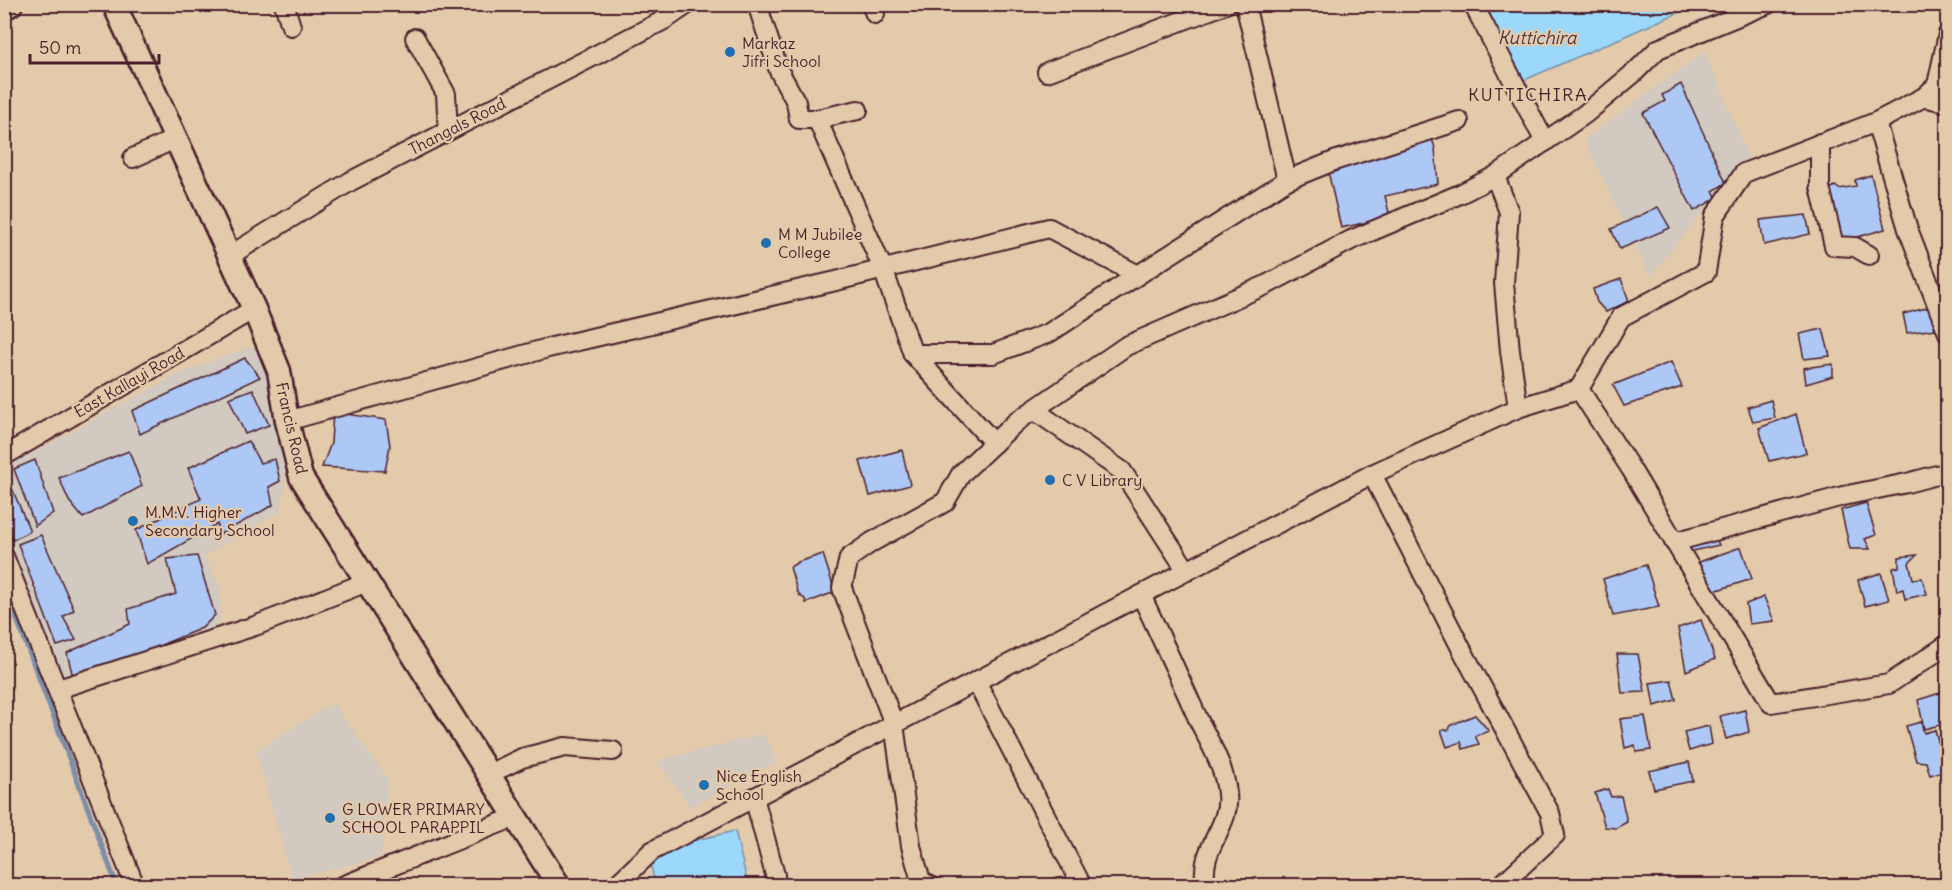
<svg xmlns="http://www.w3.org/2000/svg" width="1952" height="890" font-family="Delius,sans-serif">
<rect width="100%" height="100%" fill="#e2caab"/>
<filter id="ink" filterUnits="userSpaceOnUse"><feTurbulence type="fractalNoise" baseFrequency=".0167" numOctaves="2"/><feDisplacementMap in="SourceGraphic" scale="12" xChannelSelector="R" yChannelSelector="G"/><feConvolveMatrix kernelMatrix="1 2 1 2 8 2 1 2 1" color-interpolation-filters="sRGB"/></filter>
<g filter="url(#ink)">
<g fill="#d2c9c1">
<path d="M1705 51 1748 157 1650 276 1584 140Z"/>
<path d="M252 346 271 372 287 467 284 494 279 512 204 556 220 587V621L194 650 113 682 67 686 5 534 4 468 179 374Z"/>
<path d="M333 703 388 779 381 857 292 879 256 751Z"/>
<path d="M765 734 776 762 691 807 657 761Z"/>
</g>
<g fill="#9bd8fc" stroke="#7b8ea8" stroke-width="1.5">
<path d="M1486 5H1696L1520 82Z"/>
<path d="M735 831 748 885H655L648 851Z"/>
</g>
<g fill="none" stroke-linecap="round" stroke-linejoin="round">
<path stroke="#7b8ea8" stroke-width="5" d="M4 585 117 886"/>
</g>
<g fill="#aec8f5" stroke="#4a1f2b" stroke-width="1.5">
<path d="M1681 84 1726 183 1713 191 1717 198 1694 211 1643 113 1665 101 1662 95Z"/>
<path d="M1430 133 1435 148 1438 184 1385 196 1390 217 1341 228 1325 158Z"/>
<path d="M1871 175 1885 229 1837 243 1828 190 1835 186 1839 189 1856 186 1855 180Z"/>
<path d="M1658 207 1670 228 1620 249 1611 229Z"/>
<path d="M1806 215 1810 234 1764 245 1760 220Z"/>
<path d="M1621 279 1629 301 1606 312 1597 302 1593 289Z"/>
<path d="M1930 307 1935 329 1907 333 1903 314Z"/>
<path d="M1823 329 1830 356 1804 359 1799 334Z"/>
<path d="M245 358 260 377 140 434 132 411Z"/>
<path d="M1671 362 1682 387 1624 406 1613 385Z"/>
<path d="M1833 364V376L1806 384 1804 368Z"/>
<path d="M253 389 269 425 245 434 229 398Z"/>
<path d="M1771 400 1775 418 1753 422 1748 407Z"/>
<path d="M333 412 386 420 390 446 385 471 322 467 331 443Z"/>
<path d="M1796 414 1806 453 1769 461 1759 428Z"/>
<path d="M248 441 260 463 275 459 280 481 269 487 273 505 221 534 217 524 147 564 136 530 201 499 188 468Z"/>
<path d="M902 450 910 485 870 496 860 461Z"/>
<path d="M129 451 142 486 83 518 69 501 59 478Z"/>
<path d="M35 460 53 513 35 526 14 469Z"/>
<path d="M6 474 30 531 13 540 4 519Z"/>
<path d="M1866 503 1876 535 1865 539 1870 549H1850L1841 510Z"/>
<path d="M1709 523 1719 545 1689 552 1680 536Z"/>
<path d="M41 535 74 610 63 617 76 640 57 646 18 544Z"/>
<path d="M1741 547 1752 579 1708 593 1699 562Z"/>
<path d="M823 554 835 592 806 603 805 599 800 596 797 591 790 567 798 562Z"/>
<path d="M1917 555 1909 563 1913 579 1922 578 1927 594 1905 599 1903 589 1897 591 1893 568 1899 567V557Z"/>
<path d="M197 556 215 615 202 628 74 681 67 653 130 624 128 609 176 594 167 559Z"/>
<path d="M1646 565 1659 607 1613 616 1603 579Z"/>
<path d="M1881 573 1889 600 1865 606 1858 580Z"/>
<path d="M1764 597 1774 621 1749 624 1746 604Z"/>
<path d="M1701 620 1715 659 1686 671 1678 628Z"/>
<path d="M1617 654H1638L1645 692 1622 693Z"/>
<path d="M1671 680 1676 700 1654 706 1650 683Z"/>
<path d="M1943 692 1948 711V723L1924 729 1918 700Z"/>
<path d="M1745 710 1749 732 1726 739 1720 716Z"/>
<path d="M1475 715 1489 731 1475 736 1479 744 1463 749 1461 742 1447 747 1441 730H1449L1451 725Z"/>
<path d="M1645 716 1651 750 1636 752 1635 745 1625 748 1620 719Z"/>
<path d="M1921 722 1924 733 1935 730 1946 770 1930 775 1926 762 1916 761 1906 726Z"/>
<path d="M1709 726 1712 744 1689 751 1684 732Z"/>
<path d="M1689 762 1693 781 1654 789 1649 771Z"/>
<path d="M1608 789 1611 797 1621 796 1627 822 1616 828 1605 827 1595 793Z"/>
</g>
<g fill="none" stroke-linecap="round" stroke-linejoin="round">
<defs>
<g id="minor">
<path d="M284 4 291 26"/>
<path d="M757 4 779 71 796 102 799 119H817L858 110"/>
<path d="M871 4 875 14"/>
<path d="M1473 4 1545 142"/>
<path d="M415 38 446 94 448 131"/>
<path d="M1047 72 1226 4"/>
<path d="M1924 97 1948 103"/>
<path d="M817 119 883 269 913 354 994 443"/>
<path d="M1876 122 1908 229 1948 333"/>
<path d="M1820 143V187L1834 246 1855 247 1869 255"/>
<path d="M133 158 175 139"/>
<path d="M1495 176 1509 212 1504 283 1510 351 1518 408"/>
<path d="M1287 180 1334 161 1459 121"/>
<path d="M229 256 351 181 666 19 688 4"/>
<path d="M913 354H993L1049 333 1138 275"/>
<path d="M1579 389 1631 469 1771 703 1889 684 1948 644"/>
<path d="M1034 410 1122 471 1187 571"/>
<path d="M287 421 548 348 836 281 1049 228 1138 275 1287 180 1245 4"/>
<path d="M4 456 254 309"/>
<path d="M1372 474 1462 650 1550 813 1555 835 1500 886"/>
<path d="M1674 542 1843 496 1907 483 1948 472"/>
<path d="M4 556 135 886"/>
<path d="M1141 595C1161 637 1180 679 1199 721 1210 743 1225 768 1227 794 1231 829 1198 847 1206 886"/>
<path d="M976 681 1082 886"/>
<path d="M58 689 255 626 367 582"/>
<path d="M489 774 522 758 565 747 613 751"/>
<path d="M754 797 775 875 776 886"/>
<path d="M342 886 515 817"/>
<path d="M615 886 652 851 1372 474 1518 408 1579 389 1621 317 1706 272 1715 216 1744 173 1876 122 1924 97 1937 85 1948 34"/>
<path d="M931 886 921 881 911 846 894 724 842 588 849 558 872 542 945 502 961 474 1016 422 1126 346 1266 285 1351 240 1460 194 1495 176 1585 114 1635 72 1658 49 1768 4"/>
</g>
<g id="major">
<path d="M114 4 254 309 279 371 287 421 301 477 559 886"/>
<path d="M4 8 11 4"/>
</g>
</defs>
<use href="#minor" stroke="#4a1f2b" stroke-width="22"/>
<use href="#major" stroke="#4a1f2b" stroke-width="27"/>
<use href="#minor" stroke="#e2caab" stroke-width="18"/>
<use href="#major" stroke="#e2caab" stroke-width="22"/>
</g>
</g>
<g fill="#1f6fb2" stroke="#e2caab" stroke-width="2">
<circle cx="730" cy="52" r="6"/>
<circle cx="766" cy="243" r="6"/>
<circle cx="1050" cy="480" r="6"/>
<circle cx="133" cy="521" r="6"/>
<circle cx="704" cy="785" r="6"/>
<circle cx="330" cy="818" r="6"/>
</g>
<g text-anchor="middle" stroke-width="4.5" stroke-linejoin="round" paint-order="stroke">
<g font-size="16" fill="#4a1f2b" stroke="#e2caab" text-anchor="start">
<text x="742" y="49">Markaz<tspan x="742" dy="18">Jifri School</tspan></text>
<text x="778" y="240">M M Jubilee<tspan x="778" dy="18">College</tspan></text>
<text x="1062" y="486">C V Library</text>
<text x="145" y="518">M.M.V. Higher<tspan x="145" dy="18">Secondary School</tspan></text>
<text x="716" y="782">Nice English<tspan x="716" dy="18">School</tspan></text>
<text x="342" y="815">G LOWER PRIMARY<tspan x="342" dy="18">SCHOOL PARAPPIL</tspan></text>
</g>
<g font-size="16" fill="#4a1f2b" stroke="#e2caab">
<text transform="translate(457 126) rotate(-27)" y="6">Thangals Road</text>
<text transform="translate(129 382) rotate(-30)" y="6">East Kallayi Road</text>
<text transform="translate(292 428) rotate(77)" y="6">Francis Road</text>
</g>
<g font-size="18" font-style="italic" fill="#523240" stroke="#e2caab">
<text x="1537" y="44">Kuttichira</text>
</g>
<g font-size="18" letter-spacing="1.5" fill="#4a1f2b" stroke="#e2caab">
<text x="1528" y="101">KUTTICHIRA</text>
</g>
</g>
<rect width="1952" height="890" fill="none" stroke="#e2caab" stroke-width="24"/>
<rect x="12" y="12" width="1928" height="866" fill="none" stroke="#4a1f2b" stroke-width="2" filter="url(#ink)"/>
<path d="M30 54v9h129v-9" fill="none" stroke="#4a1f2b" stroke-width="3"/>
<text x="39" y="54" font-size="18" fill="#4a1f2b" stroke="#e2caab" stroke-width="4.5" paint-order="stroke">50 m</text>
</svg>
